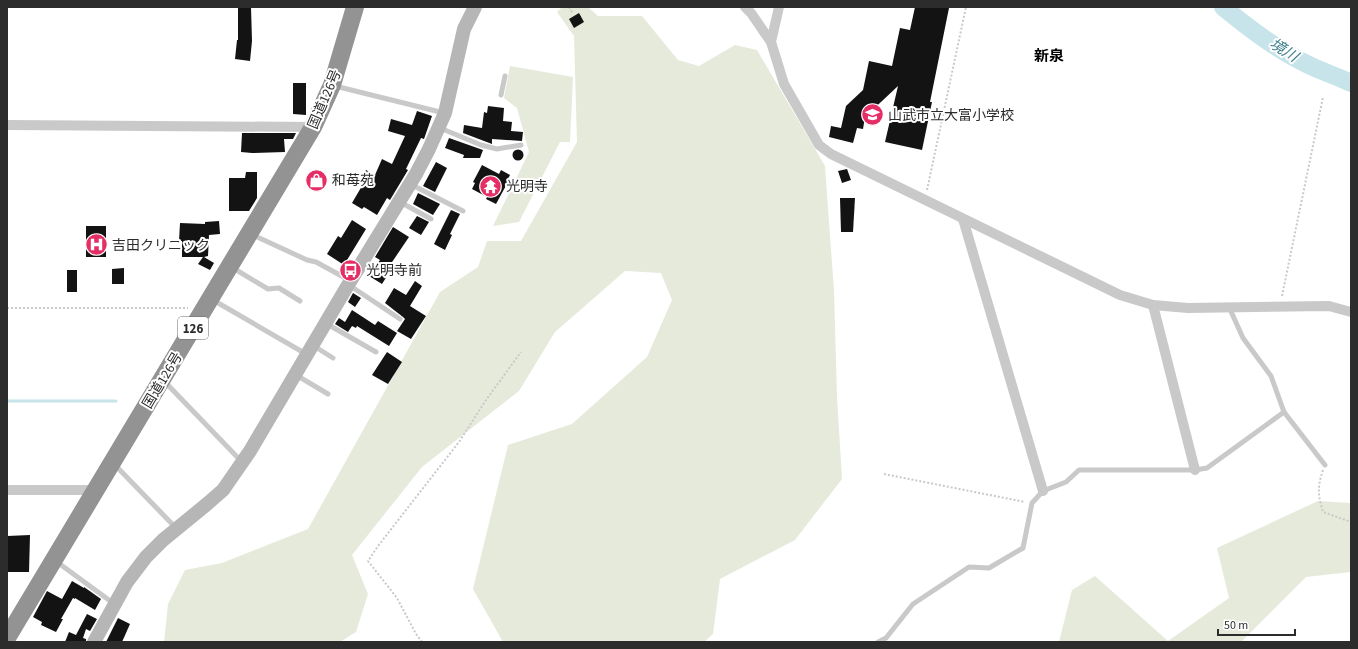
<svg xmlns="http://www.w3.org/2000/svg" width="1358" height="649" font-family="'Source Sans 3','Noto Sans JP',sans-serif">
<rect width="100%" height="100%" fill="#fff"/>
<g fill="#e6eada">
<path d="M562 7H588L598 16H642L678 60 699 66 735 45 757 50 825 166 834 291 837 397 842 479 795 540 720 579 713 634 704 642H503L473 589 508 445 572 424 647 357 672 300 661 273 625 271 555 332 519 391 422 467 352 555 368 594 356 632 340 642H164L168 604 185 570 222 563 308 529 440 292 478 267 487 241H521L577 142 574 36 557 12Z"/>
<path d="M510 66 573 77 570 142H560L519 222 493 226 529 152 517 108 504 98Z"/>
<path d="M1318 501 1351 503V572L1306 577 1241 642H1059L1072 590 1095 576 1168 641 1229 598 1217 548Z"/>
</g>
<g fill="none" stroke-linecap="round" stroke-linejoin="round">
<path stroke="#c6e4ea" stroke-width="3" d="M7 401H116"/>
<path stroke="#c6e4ea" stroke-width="18" d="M1223 7C1251 30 1280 52 1313 67 1326 73 1339 77 1351 83"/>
</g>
<g fill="#131313">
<path d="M238 7H251L252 41 250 61 235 59 237 40H238Z"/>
<path d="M915 7H943L949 8 930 102H932L922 150 885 142 898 86 865 117 863 129 857 128 853 143 829 137 831 126 841 128 846 106 863 90 869 61 892 66 900 28 910 30Z"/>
<path d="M579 13 584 22 574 28 569 19Z"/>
<path d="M293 83H306V115L293 114Z"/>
<path d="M488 106 504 108 503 121 512 122 511 131 523 132 522 141 492 139V144L463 133 464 125 482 128 484 112 487 113Z"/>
<path d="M417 111 432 116 424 139 421 138 406 169 408 170 390 200 387 198 377 215 364 207 362 209 352 203 366 179 362 178 366 170 375 175 382 159 392 164 405 136 388 131 391 119 412 125Z"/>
<path d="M242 133H296L293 139H284L285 152 252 153 241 152Z"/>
<path d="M449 138 483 150 480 158H463L464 155 445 148Z"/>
<circle cx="518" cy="155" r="5.5"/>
<path d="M436 162 447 168 435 192 423 186Z"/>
<path d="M482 165 499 174 501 170 510 175 508 179 509 180 496 204 486 199 487 197 472 189 475 183 473 182Z"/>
<path d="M847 169 851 180 842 183 838 171Z"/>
<path d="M246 172H257V198L249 211H229V178H245Z"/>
<path d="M418 193 440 204 433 215 413 204Z"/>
<path d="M840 198H855L853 232H841Z"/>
<path d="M451 210 460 214 450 234 452 235 445 250 434 244Z"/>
<path d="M417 216 429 222 421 235 409 228Z"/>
<path d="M352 220 366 229 344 265 327 254 338 236 341 238Z"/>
<path d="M219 221 220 234 209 235 208 256 204 257 214 263 210 270 198 264 203 257H182V241H179L180 223 205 224V222Z"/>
<rect x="86" y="226" width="20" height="31"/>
<path d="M393 227 409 237 386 271 389 273 382 284 369 276 380 260 375 257Z"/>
<path d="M124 268V284H112V269Z"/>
<rect x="67" y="270" width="10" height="22"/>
<path d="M415 281 422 286 410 306 426 316 411 339 397 331 405 319 403 317 385 303 394 288 406 295Z"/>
<path d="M353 293 361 298 355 307 348 302Z"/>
<path d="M352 310 375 325 378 321 397 333 389 346 357 326 356 328 352 326 348 332 335 324 339 318 345 322Z"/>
<path d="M387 352 402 362 388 384 372 375Z"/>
<path d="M30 535 29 572H7V536Z"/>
<path d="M72 581 84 588V587L101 599 95 610 75 598V599L73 598 61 619H63L56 632 41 625 42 622 33 617 47 591 62 599Z"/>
<path d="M87 614 97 619 90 631 86 629 83 638 86 639V642H65L69 632 76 635Z"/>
<path d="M118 618 130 624 122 642H106Z"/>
</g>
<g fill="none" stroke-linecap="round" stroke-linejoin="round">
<g stroke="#c9c9c9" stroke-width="2" stroke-dasharray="2 2" stroke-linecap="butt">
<path d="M569 7 573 14"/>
<path d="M927 190 966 7"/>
<path d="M1282 296 1323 97"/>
<path d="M7 308H188"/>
<path d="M1323 470C1317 488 1318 495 1323 512L1351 522"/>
<path d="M884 474 1025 502"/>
<path d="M422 642 416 634 397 598 368 561 378 546 459 442 486 400 521 352"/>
</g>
<g stroke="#c9c9c9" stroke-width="5">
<path d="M335 86 444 113"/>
<path d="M501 95 505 76"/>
<path d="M440 128 481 145 497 149 521 145"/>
<path d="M410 184 463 211"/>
<path d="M400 202 431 219"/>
<path d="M251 234 307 260 316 262 349 280"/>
<path d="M233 268 268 289 279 288 300 301"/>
<path d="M349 285 400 319"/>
<path d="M213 300 306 354"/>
<path d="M1229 307 1243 338 1271 376 1284 412 1325 465"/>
<path d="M327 324 376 352"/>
<path d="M314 346 333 358"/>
<path d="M296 375 328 394"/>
<path d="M165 382 241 461"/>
<path d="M115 465 176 528"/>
<path d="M57 562 113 603"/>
<path d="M878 642 886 638 913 604 969 567 989 568 1023 548 1032 503 1043 491 1066 482 1079 470H1195L1207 468 1284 412"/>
</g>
<g stroke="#c9c9c9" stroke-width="10">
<path d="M745 7 751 13 771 42 784 84 819 145 831 154 1120 295 1153 305 1188 308 1329 306 1351 312"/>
<path d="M771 42 779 7"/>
<path d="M7 125 313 127"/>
<path d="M963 219 1043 491"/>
<path d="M1153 305 1195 470"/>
<path d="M7 490H96"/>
</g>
<path stroke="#b6b6b6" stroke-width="14" d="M94 642 127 582 146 557 163 540 207 504 223 490 250 451 348 285 416 174 429 149 445 113 464 29 475 7"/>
<path stroke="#939393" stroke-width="18" d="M7 638 313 127 332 85 355 7"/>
</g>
<defs>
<symbol id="school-disc" viewBox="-11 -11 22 22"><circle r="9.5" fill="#e42e65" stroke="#fff"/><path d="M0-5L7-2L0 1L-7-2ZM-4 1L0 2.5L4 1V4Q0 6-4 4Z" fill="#fff"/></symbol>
<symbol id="shop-disc" viewBox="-11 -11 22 22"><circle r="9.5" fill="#e42e65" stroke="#fff"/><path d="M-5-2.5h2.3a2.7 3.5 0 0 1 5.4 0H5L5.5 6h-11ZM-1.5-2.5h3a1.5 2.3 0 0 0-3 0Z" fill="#fff"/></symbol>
<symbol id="temple-disc" viewBox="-11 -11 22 22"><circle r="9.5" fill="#e42e65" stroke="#fff"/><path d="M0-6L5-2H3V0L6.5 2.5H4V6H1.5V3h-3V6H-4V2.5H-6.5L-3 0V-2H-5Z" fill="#fff"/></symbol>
<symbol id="hospital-disc" viewBox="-11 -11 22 22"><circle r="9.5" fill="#e42e65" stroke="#fff"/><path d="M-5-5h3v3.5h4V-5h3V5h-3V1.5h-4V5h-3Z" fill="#fff"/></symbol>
<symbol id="bus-disc" viewBox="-11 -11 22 22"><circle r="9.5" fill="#e42e65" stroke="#fff"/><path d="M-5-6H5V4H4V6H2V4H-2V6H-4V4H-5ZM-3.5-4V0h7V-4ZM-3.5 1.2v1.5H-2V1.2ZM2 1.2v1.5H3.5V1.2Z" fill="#fff"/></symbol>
</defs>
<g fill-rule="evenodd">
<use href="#school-disc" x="860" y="102" width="25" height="25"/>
<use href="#shop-disc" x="304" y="168" width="25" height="25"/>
<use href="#temple-disc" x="478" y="174" width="25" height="25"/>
<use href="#hospital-disc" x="84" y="232" width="25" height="25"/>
<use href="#bus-disc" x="338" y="258" width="25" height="25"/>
</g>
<g text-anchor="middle" stroke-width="4" stroke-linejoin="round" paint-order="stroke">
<rect fill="#fff" stroke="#6b6b6b" stroke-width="1" x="178" y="317" width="30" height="22" rx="3"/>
<g font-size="13" font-weight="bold" fill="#2c2c2c">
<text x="193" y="333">126</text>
</g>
<g font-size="14" fill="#2c2c2c" stroke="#fff">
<text transform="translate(324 99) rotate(-67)" y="5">国道126号</text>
<text transform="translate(162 380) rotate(-59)" y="5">国道126号</text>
</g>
<g font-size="14" fill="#2c2c2c" stroke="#fff" text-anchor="start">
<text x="888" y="120">山武市立大富小学校</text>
<text x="332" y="185">和苺苑</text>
<text x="506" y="191">光明寺</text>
<text x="112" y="250">吉田クリニック</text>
<text x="366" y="275">光明寺前</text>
</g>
<g font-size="15" font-style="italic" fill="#3c808d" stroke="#fff">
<text transform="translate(1284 50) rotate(32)" y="5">境川</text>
</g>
<g font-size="15" font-weight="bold" fill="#000" stroke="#fff">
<text x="1049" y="61">新泉</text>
</g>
</g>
<rect width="1358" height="649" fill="none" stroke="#2c2c2c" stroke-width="16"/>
<path d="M1218 629v6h77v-6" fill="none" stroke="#2c2c2c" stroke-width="2"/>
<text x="1224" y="629" font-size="12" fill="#2c2c2c" stroke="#ffffff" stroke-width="3" paint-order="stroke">50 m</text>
</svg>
